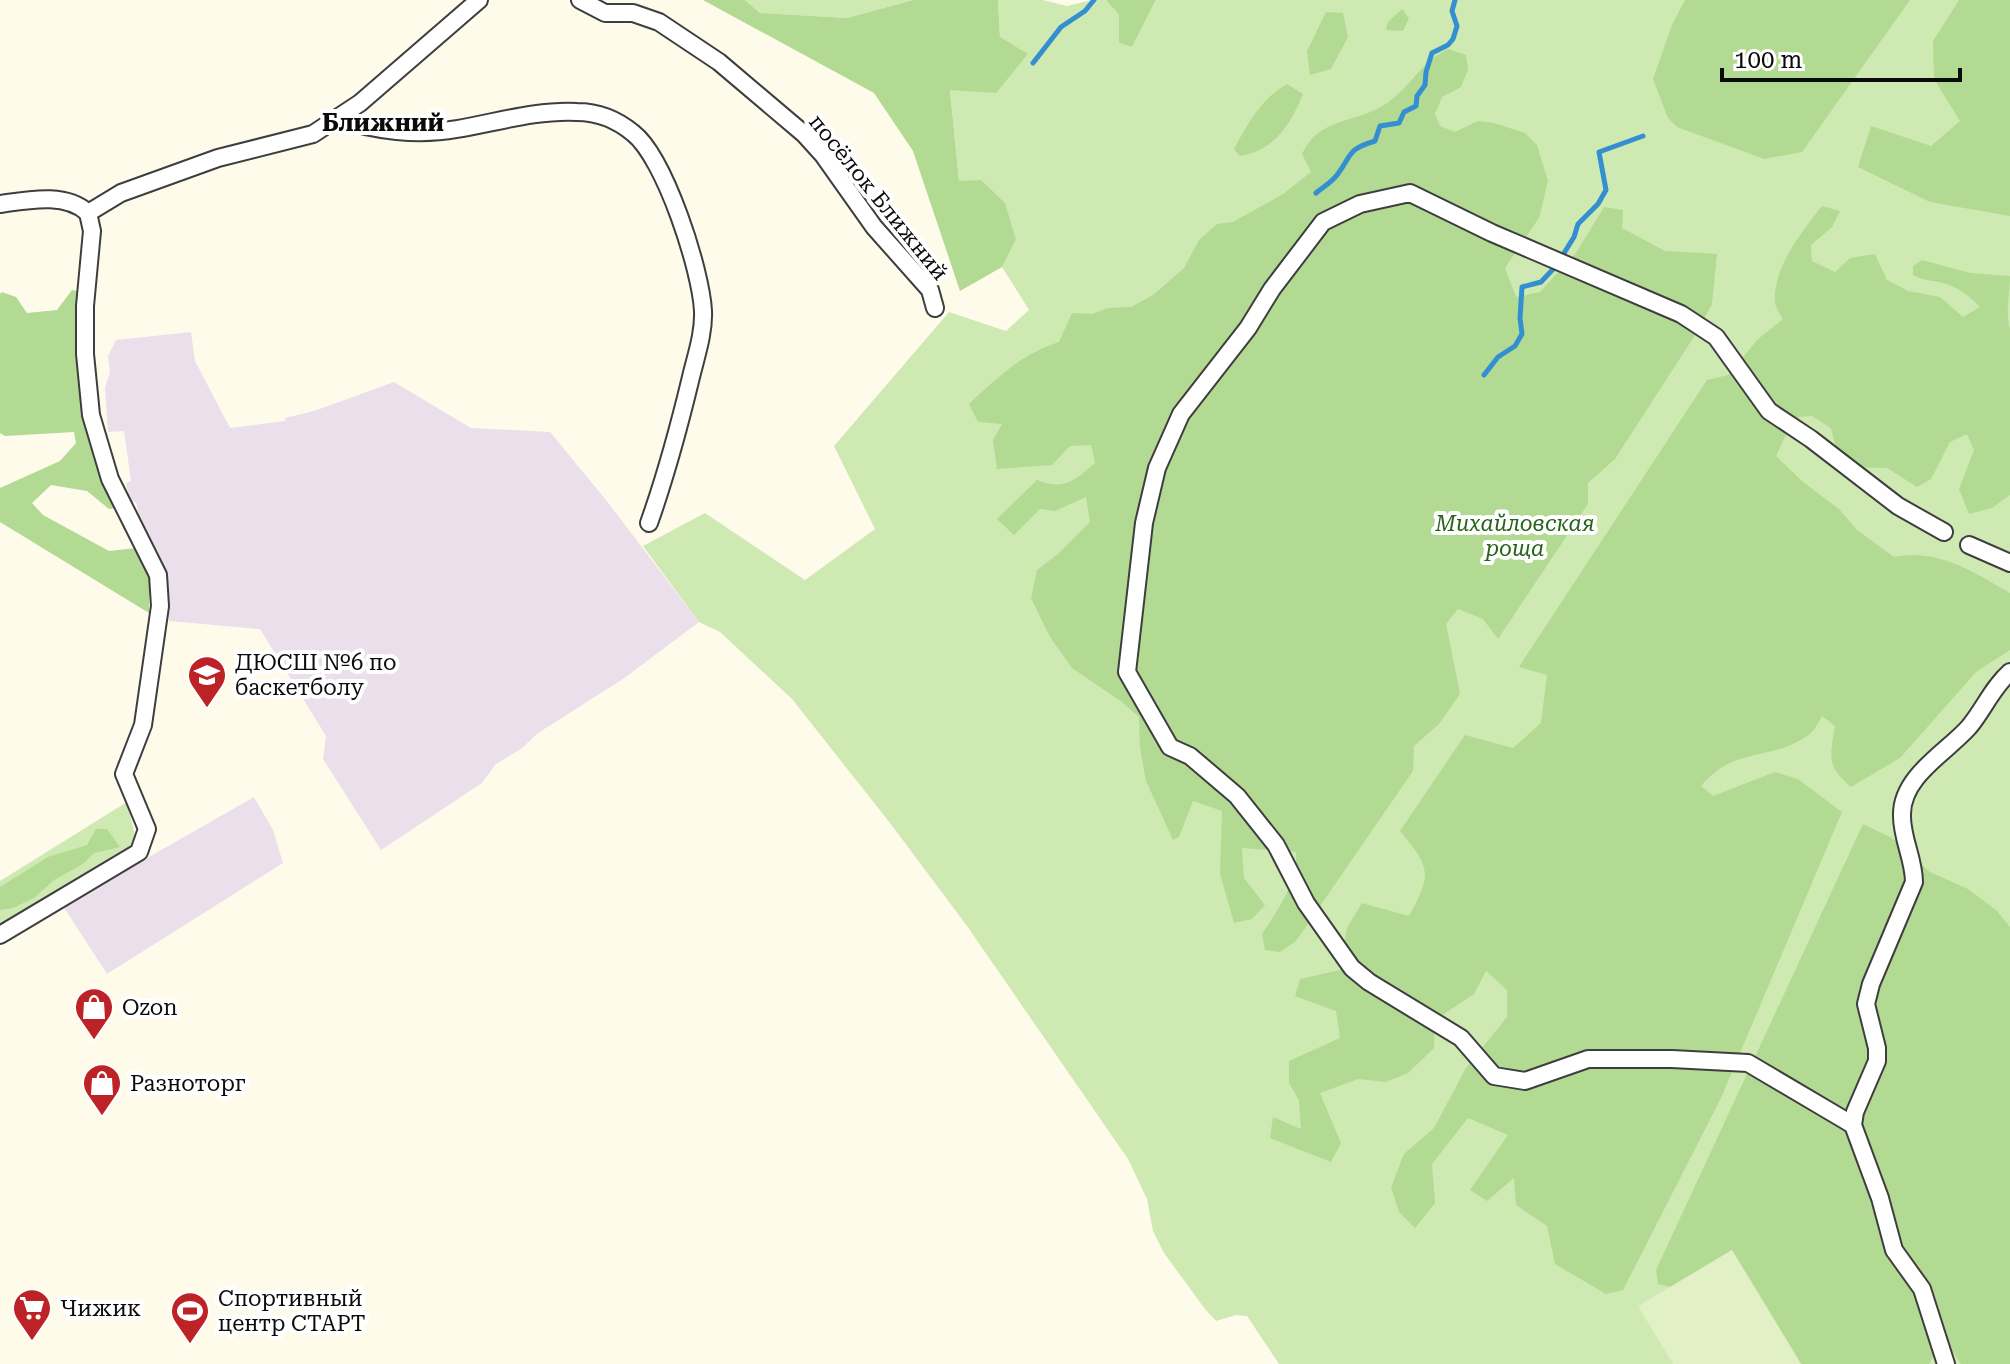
<svg xmlns="http://www.w3.org/2000/svg" width="2010" height="1364" font-family="'Roboto Serif',serif">
<rect width="100%" height="100%" fill="#fffbea"/>
<g fill="#eadfeb">
<path d="M191 332 195 361 230 428 285 421V418L314 411 394 382 471 428 550 432 606 500 699 622 623 679 538 733 521 749 496 764 482 783 381 850 323 759 326 736 260 629 169 621 164 574 141 527 136 502 130 503 126 483 131 481 124 431 108 432 105 388 110 372 108 356 116 340Z"/>
<path d="M254 797 273 830 283 863 107 974 63 906Z"/>
</g>
<g fill="#cfe9b3">
<path d="M745 0H913L847 18 760 13Z"/>
<path d="M998 0H1043L1067 6 1092 0H1106L1119 15V43L1132 47 1156 0H2010V1364H1279L1247 1316 1236 1315 1216 1321 1205 1309 1164 1253 1153 1231 1147 1199 1128 1159 967 926 890 823 792 699 720 632 699 622 643 546 705 513 805 580 875 529 834 446 949 312 1006 331 1029 310 1002 267 1016 240 981 180 959 182 950 89 1000 37Z"/>
<path d="M127 802 136 840 129 852 0 930V881Z"/>
</g>
<g fill="#b2da92">
<path d="M703 0H745L760 13 847 18 913 0H998L1000 37 1028 54 996 93 950 90 959 181 981 180 1005 203 1016 240 1002 267 960 291 913 151 874 93Z"/>
<path d="M1106 0H1156L1132 47 1119 43V15Z"/>
<path d="M1685 0H1910L1802 152 1764 159 1677 127 1668 118 1653 79 1672 25Z"/>
<path d="M1959 0H2010V216L1930 202 1858 167 1871 126 1931 146 1960 121 1934 79 1933 41Z"/>
<path d="M1402 9 1409 18 1403 31 1386 30 1388 22Z"/>
<path d="M1326 12 1343 13 1348 37 1331 69 1310 75 1307 51Z"/>
<path d="M1448 49 1466 55 1468 70 1461 87 1442 97 1435 114 1440 126 1455 132 1478 121 1494 123 1525 133 1537 145 1548 181 1539 218 1505 268 1516 297 1540 292 1576 253 1604 207 1623 210 1622 228 1665 251 1717 254 1712 304 1697 332 1615 459 1588 483V504L1498 639 1483 619 1458 609 1446 624 1460 694 1439 724 1414 746 1413 771 1296 941 1280 952 1265 950 1262 934C1278 909 1298 883 1296 852L1242 848 1244 878 1265 905 1252 919 1234 923 1220 874 1222 811 1193 801 1179 837 1173 840 1146 781 1140 748 1139 717 1122 702 1072 668 1050 637 1031 598 1037 570 1058 554 1090 522 1086 497 1055 511 1040 509 1014 535 997 519 1037 480C1064 491 1074 481 1095 463L1091 445 1070 446 1052 465 997 469 993 440 1002 424 978 422 969 404C997 378 1021 354 1059 342L1072 313 1092 314 1108 308 1131 307 1153 295 1184 268 1199 240 1217 224 1233 222 1283 194 1311 172 1302 154C1319 117 1354 124 1384 105 1410 89 1418 64 1448 49Z"/>
<path d="M1287 84 1303 94C1291 124 1274 151 1240 156L1234 149C1249 122 1260 100 1287 84Z"/>
<path d="M1822 206 1840 211 1832 227 1811 245 1812 261 1835 272 1850 258 1875 254 1887 280 1908 291 1940 297 1963 317 1980 307C1969 296 1960 288 1946 284 1934 280 1924 281 1913 275V266L1922 260 1970 273 2010 276C2010 292 2005 314 2010 329V495L1992 508 1969 514 1959 489 1974 450 1967 434 1950 442 1931 479 1917 487 1887 468 1852 467 1837 452 1831 428 1812 416 1799 417 1789 428 1776 456 1803 482 1839 509 1857 530 1894 557C1940 549 1971 571 2010 593V650L1976 672 1900 758 1851 787C1826 766 1830 757 1835 726L1822 716C1818 723 1814 732 1807 736 1769 762 1734 746 1701 786L1713 796 1775 772 1798 779 1842 812 1721 1098 1623 1290 1606 1294 1555 1264 1547 1226 1516 1205 1514 1178 1487 1201 1470 1190 1508 1135 1468 1118 1432 1164 1435 1203 1415 1228 1399 1212 1391 1187 1404 1154 1434 1128 1466 1068 1507 1017V990L1486 971 1474 994 1435 1020 1434 1048 1408 1073 1386 1082 1358 1079 1320 1093 1341 1143 1331 1162 1270 1138 1273 1117 1301 1129 1299 1100 1289 1083V1061L1340 1038 1336 1011 1295 996 1300 979 1340 970 1347 928 1362 903 1409 916C1432 874 1431 868 1400 831L1465 735 1513 748 1541 723 1547 675 1519 667 1707 380 1728 375 1758 339 1783 319C1780 314 1775 307 1775 302 1773 266 1802 232 1822 206Z"/>
<path d="M72 290 79 291V352L118 508 109 509 87 491 51 485 32 503 43 515 109 551 137 548 149 577V613L0 522V488L60 461 76 443 74 432 5 436 0 433V294L2 292 16 297 27 313 57 310Z"/>
<path d="M1863 824 1892 838 1930 872 1968 889 1996 910 2010 927V1364H1961L1953 1352 1935 1354 1929 1364H1801L1732 1250 1671 1287 1658 1284 1656 1270Z"/>
<path d="M96 829H107L120 847 94 853 83 864 54 880 34 898 13 908 0 910V887L48 857 87 845Z"/>
</g>
<path fill="#e1f0c5" d="M1732 1250 1801 1364H1673L1638 1306Z"/>
<g fill="none" stroke-linecap="round" stroke-linejoin="round">
<g stroke="#338fcf" stroke-width="5">
<path d="M1033 63 1061 27 1085 11 1094 0"/>
<path d="M1316 193C1323 187 1332 182 1337 175 1353 154 1346 150 1375 141L1380 126 1399 123 1404 112 1416 106 1417 96 1425 85 1426 72 1432 53 1448 45 1453 39 1457 26 1452 11 1455 0"/>
<path d="M1484 375 1498 357 1515 346 1522 334 1520 318 1522 287 1541 282 1556 266 1574 237 1578 224 1598 204 1606 190 1599 152 1643 136"/>
</g>
<defs>
<g id="minor">
<path d="M580 0 605 13H633L659 22 719 62 804 134 823 155 874 227 930 290 935 308"/>
<path d="M337 118C375 131 418 136 457 129 498 122 536 110 577 112 599 112 616 119 633 133 665 158 701 270 703 311 704 333 696 356 691 377 679 427 666 475 649 523"/>
<path d="M0 204C28 200 66 192 88 213"/>
<path d="M88 213 121 193 218 158 313 134 360 103 479 0"/>
<path d="M1969 545 2010 563"/>
<path d="M0 935 139 852 147 829 124 774 143 725 160 606 158 575 110 479 91 415 85 354V306L92 231 88 213"/>
<path d="M1853 1125 1748 1063 1672 1059H1588L1525 1081 1494 1076 1461 1038 1369 982 1352 968 1306 903 1276 845 1237 796 1190 756 1170 747 1127 672 1144 523 1157 468 1181 414 1248 328 1272 289 1323 222 1360 204 1410 193 1492 233 1681 314 1716 337 1769 411 1811 439 1898 506 1944 532"/>
<path d="M1946 1364 1922 1289 1894 1250 1880 1198 1853 1125 1855 1112 1877 1061V1048L1866 1004 1871 984 1914 882C1914 859 1901 837 1902 814 1902 776 1947 752 1969 727 1984 709 1992 688 2010 672"/>
</g>
</defs>
<use href="#minor" stroke="#3e3e3e" stroke-width="20"/>
<use href="#minor" stroke="#fff" stroke-width="16"/>
</g>
<defs>
<symbol id="school-pin" viewBox="-11 -11 22 30"><path d="M0 17L-7.5 6A9.5 9.5 0 1 1 7.5 6Z" fill="#bd2227" stroke="#fff"/><path d="M0-5L7-2L0 1L-7-2ZM-4 1L0 2.5L4 1V4Q0 6-4 4Z" fill="#fff"/></symbol>
<symbol id="shop-pin" viewBox="-11 -11 22 30"><path d="M0 17L-7.5 6A9.5 9.5 0 1 1 7.5 6Z" fill="#bd2227" stroke="#fff"/><path d="M-5-2.5h2.3a2.7 3.5 0 0 1 5.4 0H5L5.5 6h-11ZM-1.5-2.5h3a1.5 2.3 0 0 0-3 0Z" fill="#fff"/></symbol>
<symbol id="supermarket-pin" viewBox="-11 -11 22 30"><path d="M0 17L-7.5 6A9.5 9.5 0 1 1 7.5 6Z" fill="#bd2227" stroke="#fff"/><path d="M-6-5.5h2.5l.6 2H6L4.5 2H-2.5L-4.4-4H-6ZM-1.5 3.2a1.3 1.3 0 1 0 .1 0ZM3 3.2a1.3 1.3 0 1 0 .1 0Z" fill="#fff"/></symbol>
<symbol id="stadium-pin" viewBox="-11 -11 22 30"><path d="M0 17L-7.5 6A9.5 9.5 0 1 1 7.5 6Z" fill="#bd2227" stroke="#fff"/><path d="M0-5a6.5 5 0 1 0 0 10a6.5 5 0 1 0 0-10ZM-3.5-1.8h7v3.6h-7Z" fill="#fff"/></symbol>
</defs>
<g fill-rule="evenodd">
<use href="#school-pin" x="185" y="653" width="44" height="60"/>
<use href="#shop-pin" x="72" y="985" width="44" height="60"/>
<use href="#shop-pin" x="80" y="1061" width="44" height="60"/>
<use href="#supermarket-pin" x="10" y="1286" width="44" height="60"/>
<use href="#stadium-pin" x="168" y="1289" width="44" height="60"/>
</g>
<g text-anchor="middle" stroke-width="8" stroke-linejoin="round" paint-order="stroke">
<g font-size="22" fill="#0b0b0b" stroke="#fff">
<text transform="translate(879 197) rotate(51)" y="8">посёлок Ближний</text>
</g>
<g font-size="22" font-style="italic" fill="#29631b" stroke="#fff">
<text x="1515" y="531">Михайловская<tspan x="1515" dy="25">роща</tspan></text>
</g>
<g font-size="22" fill="#0b0b0b" stroke="#fff" text-anchor="start">
<text x="235" y="670">ДЮСШ №6 по<tspan x="235" dy="25">баскетболу</tspan></text>
<text x="122" y="1015">Ozon</text>
<text x="130" y="1091">Разноторг</text>
<text x="218" y="1306">Спортивный<tspan x="218" dy="25">центр СТАРТ</tspan></text>
<text x="60" y="1316">Чижик</text>
</g>
<g font-size="24" font-weight="bold" fill="#0b0b0b" stroke="#fff">
<text x="383" y="131">Ближний</text>
</g>
</g>
<path d="M1722 68v12h238v-12" fill="none" stroke="#0b0b0b" stroke-width="4"/>
<text x="1734" y="68" font-size="24" fill="#0b0b0b" stroke="#ffffff" stroke-width="6" paint-order="stroke">100 m</text>
</svg>
